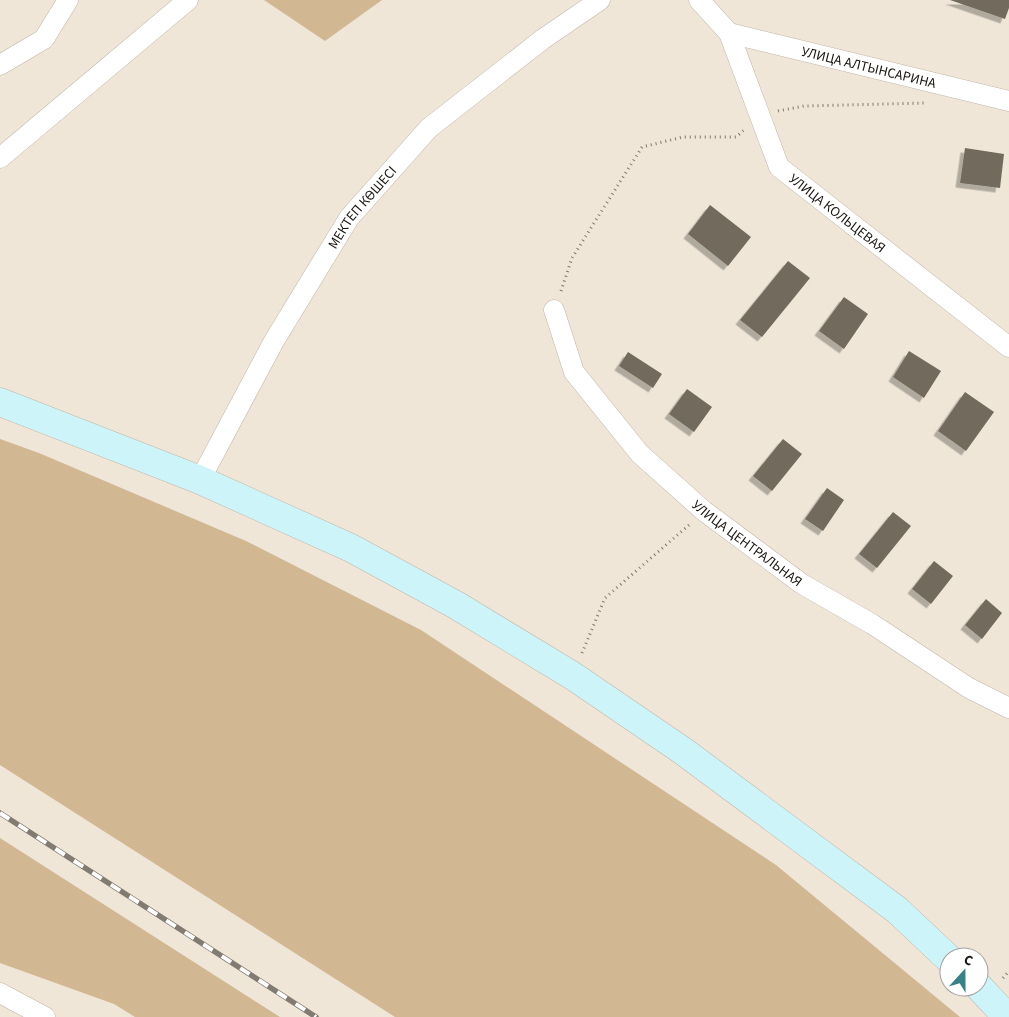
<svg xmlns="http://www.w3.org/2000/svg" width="1009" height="1017" font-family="'Source Sans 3',sans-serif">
<defs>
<filter id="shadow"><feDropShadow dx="-4.5" dy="4.5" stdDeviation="0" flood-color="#0004"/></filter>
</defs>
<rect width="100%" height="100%" fill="#f0e6d8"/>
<g fill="#d1b792">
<path d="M264 0H382L325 41Z"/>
<path d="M0 439 39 453 246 541 421 630 776 865 960 1017H395L0 765Z"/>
<path d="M0 838 280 1017H135L114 1004 0 963Z"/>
</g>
<g fill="#726a5d" filter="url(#shadow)">
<path d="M950 0H1009V8L1005 19Z"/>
<path d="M965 148 1004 154 1000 188 960 183Z"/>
<path d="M710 205 751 237 728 266 688 234Z"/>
<path d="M788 261 810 278 762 337 740 320Z"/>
<path d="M844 297 868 314 844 349 819 331Z"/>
<path d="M909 351 941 371 924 398 893 377Z"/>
<path d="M628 352 662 374 653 388 619 366Z"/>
<path d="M687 389 712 407 694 432 669 414Z"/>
<path d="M965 392 994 412 966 451 938 431Z"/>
<path d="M783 439 802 454 772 491 753 476Z"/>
<path d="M827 488 844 500 823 531 805 519Z"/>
<path d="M893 512 911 526 877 568 859 554Z"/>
<path d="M934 561 953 576 931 604 912 589Z"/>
<path d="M986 599 1002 613 982 639 965 625Z"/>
</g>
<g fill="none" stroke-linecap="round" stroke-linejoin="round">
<defs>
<g id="minor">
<path id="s1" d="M699 0 729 33 779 167 1009 347"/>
<path id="s2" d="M729 33 1009 101"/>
<path d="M0 65 44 39 68 0"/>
<path d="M0 158 188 0"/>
<path id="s3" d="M554 310 574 372 640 454 704 511 802 584 872 624 969 688 1009 708"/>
<path id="s4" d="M200 480 274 341 349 218 429 128 543 39 600 0"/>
<path d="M0 993 45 1017"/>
</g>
<g id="secondary">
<path d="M0 402 200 480 351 548 456 605 573 676 683 751 897 910 949 959"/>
<path d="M979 987 1007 1017"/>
</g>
</defs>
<use href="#minor" stroke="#c0b6a9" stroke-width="21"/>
<use href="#secondary" stroke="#c0b6a9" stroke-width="29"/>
<g stroke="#7f786f" stroke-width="3" stroke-dasharray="1 4" stroke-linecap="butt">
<path d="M778 111 804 106 924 103"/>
<path d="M561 291 572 258 642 147 683 137H736L744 130"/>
<path d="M582 653 605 598 689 525"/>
<path d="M1003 978 1009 971"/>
</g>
<use href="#minor" stroke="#fff" stroke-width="20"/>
<use href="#secondary" stroke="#cdf4f8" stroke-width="28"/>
<defs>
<path id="rail" d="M0 813 316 1017"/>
</defs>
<use href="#rail" stroke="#827b71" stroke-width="5.5"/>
<use href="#rail" stroke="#fff" stroke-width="4" stroke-dasharray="11" stroke-linecap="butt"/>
</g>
<g text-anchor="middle" stroke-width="5" stroke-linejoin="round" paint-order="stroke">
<g font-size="14" fill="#1a1611" stroke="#fff">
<text dy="5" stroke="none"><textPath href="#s2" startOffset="144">УЛИЦА АЛТЫНСАРИНА</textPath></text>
<text dy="5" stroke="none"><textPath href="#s4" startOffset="318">МЕКТЕП КӨШЕСІ</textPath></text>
<text dy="5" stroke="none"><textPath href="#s1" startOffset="262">УЛИЦА КОЛЬЦЕВАЯ</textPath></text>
<text dy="5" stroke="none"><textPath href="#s3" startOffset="310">УЛИЦА ЦЕНТРАЛЬНАЯ</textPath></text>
</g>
</g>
<g transform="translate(964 972) rotate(21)"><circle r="24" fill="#ffffff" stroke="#a3a2a0"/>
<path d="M0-4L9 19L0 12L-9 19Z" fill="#398188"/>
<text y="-8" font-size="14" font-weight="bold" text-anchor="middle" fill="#1a1611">С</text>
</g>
</svg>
